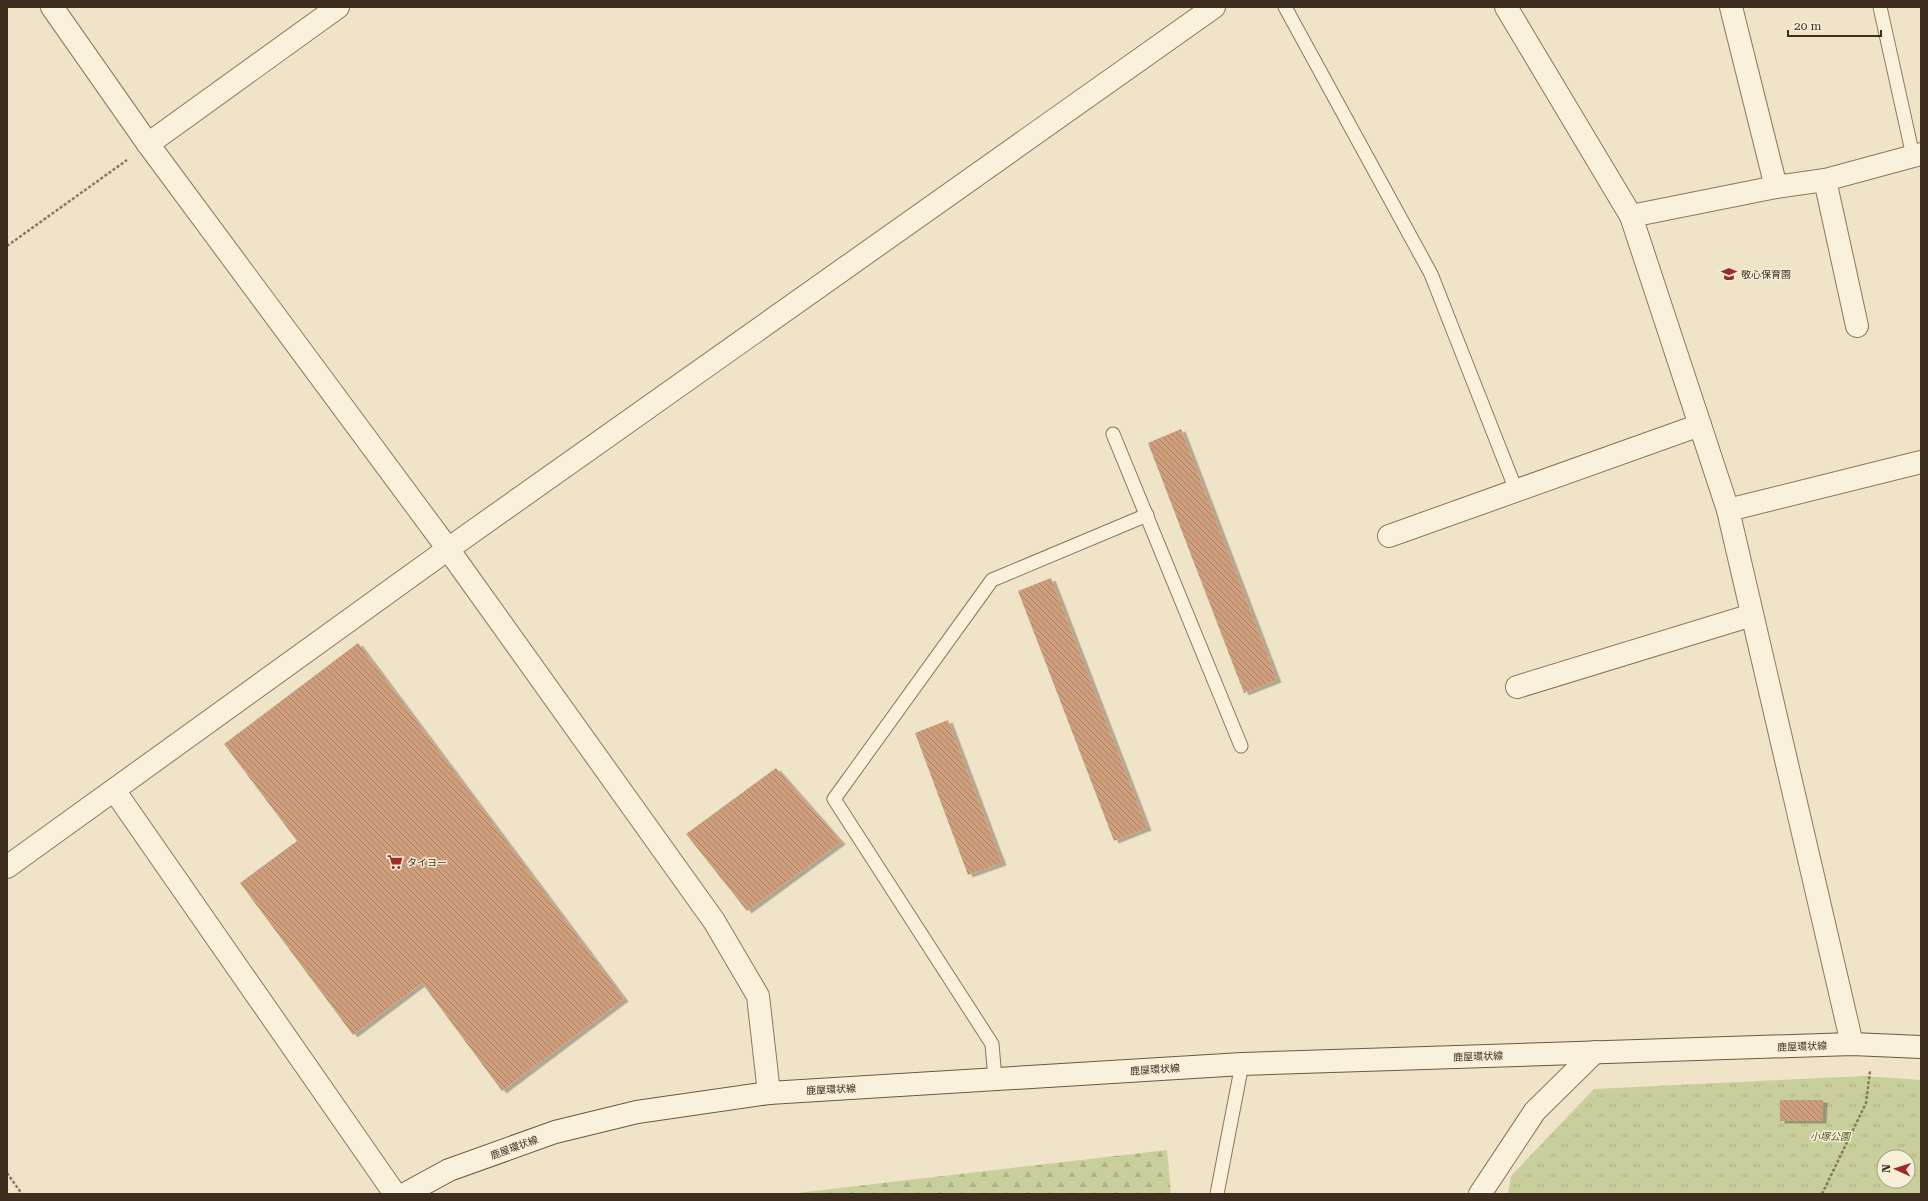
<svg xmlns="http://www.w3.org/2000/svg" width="1928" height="1201" font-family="'Roboto Serif','Noto Sans JP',serif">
<defs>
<pattern id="forest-firs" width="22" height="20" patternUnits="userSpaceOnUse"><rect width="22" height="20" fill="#c9cf9b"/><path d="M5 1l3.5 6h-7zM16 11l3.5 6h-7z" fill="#aeb285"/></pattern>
<pattern id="park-tufts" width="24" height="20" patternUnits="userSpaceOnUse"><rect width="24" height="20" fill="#c9cf9b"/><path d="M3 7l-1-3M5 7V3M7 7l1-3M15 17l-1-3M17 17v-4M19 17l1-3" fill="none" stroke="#aeb285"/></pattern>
<pattern id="building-back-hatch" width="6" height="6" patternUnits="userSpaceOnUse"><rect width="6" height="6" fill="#cf9f7d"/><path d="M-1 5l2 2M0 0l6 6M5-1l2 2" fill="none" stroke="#a98266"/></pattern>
<filter id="shadow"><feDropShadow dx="4.5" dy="2.5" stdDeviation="0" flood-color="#0004"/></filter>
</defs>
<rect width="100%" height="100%" fill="#f0e4c8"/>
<path fill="url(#forest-firs)" d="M1167 1150 1171 1194H788Z"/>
<path fill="url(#park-tufts)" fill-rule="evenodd" d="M1863 1076 1921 1080V1194H1508L1511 1176 1594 1089ZM1884 1157H1908V1181H1884Z"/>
<g fill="url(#building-back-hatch)" filter="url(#shadow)">
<path d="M1181 429 1277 680 1244 693 1148 443Z"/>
<path d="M1051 578 1147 828 1114 841 1018 591Z"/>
<path d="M358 643 624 999 502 1091 422 983 353 1035 240 883 297 841 224 744Z"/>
<path d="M948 720 1002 863 968 875 915 733Z"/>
<path d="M776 768 841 842 747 911 686 834Z"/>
<path d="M1780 1100H1823L1822 1121H1780Z"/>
</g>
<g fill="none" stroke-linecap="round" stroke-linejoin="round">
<defs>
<g id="lane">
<path d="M1285 7 1431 274 1516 490"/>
<path d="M1880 7 1913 156"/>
<path d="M1113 434 1241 746"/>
<path d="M995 1079 992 1044 834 799 992 580 1147 515"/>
<path d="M1217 1194 1242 1064"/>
</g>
<g id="street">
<path d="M52 7 148 144 448 549 714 921 758 996 769 1093"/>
<path d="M1506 7 1631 216 1728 510 1852 1044"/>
<path d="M1731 7 1776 187"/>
<path d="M148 144 338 7"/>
<path d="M1825 180 1857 326"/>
<path d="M1631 216 1776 187 1825 180 1921 154"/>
<path d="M1728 510 1921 462"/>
<path d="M1389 536 1700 425"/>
<path d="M1517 687 1752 615"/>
<path d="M114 790 395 1194"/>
<path d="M7 867 448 549 1214 7"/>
<path d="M1480 1194 1535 1111 1595 1052"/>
</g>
<path id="secondary" d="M405 1194 449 1170 555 1132 637 1112 769 1093 1242 1064 1852 1044 1921 1047"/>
</defs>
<use href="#lane" stroke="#8d765c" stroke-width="15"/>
<use href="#street" stroke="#8d765c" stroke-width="24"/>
<use href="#secondary" stroke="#6f573f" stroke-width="24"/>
<g stroke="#8d765c" stroke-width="2.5" stroke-dasharray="3 2" stroke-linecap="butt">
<path d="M7 246 127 160"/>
<path d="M7 1173 22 1194"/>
<path d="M1822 1194 1866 1103 1870 1071"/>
</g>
<use href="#lane" stroke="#faf1dc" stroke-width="13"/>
<use href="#street" stroke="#faf1dc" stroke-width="22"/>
<use href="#secondary" stroke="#faf1dc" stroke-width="22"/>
</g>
<defs>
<symbol id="school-bare" viewBox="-9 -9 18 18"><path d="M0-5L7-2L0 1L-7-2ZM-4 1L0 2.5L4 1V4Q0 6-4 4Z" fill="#9e2a2b" stroke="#f7eed8" stroke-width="2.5" paint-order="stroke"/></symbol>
<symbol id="supermarket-bare" viewBox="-9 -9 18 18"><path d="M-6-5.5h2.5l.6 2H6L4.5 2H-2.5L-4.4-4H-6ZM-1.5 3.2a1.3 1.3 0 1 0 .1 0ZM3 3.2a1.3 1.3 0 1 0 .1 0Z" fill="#9e2a2b" stroke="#f7eed8" stroke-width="2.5" paint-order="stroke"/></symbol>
</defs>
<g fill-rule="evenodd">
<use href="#school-bare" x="1718" y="263" width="22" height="22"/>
<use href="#supermarket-bare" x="384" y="851" width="22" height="22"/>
</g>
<g text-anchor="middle" stroke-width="3" stroke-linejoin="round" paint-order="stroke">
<g font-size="10" fill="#3d2e20" stroke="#f7eed8" text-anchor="start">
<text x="1741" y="278">敬心保育園</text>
<text x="407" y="866">タイヨー</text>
</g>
<g font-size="10" fill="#3d2e20" stroke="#f7eed8">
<text transform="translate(1802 1046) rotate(-2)" y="4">鹿屋環状線</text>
<text transform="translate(1478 1056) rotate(-2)" y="4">鹿屋環状線</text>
<text transform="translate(1155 1069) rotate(-4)" y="4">鹿屋環状線</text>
<text transform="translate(831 1089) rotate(-3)" y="4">鹿屋環状線</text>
<text transform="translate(514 1147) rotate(-20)" y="4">鹿屋環状線</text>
</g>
<g font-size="10" font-style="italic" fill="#4d5a26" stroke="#f7eed8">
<text x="1830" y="1140">小塚公園</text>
</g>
</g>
<rect width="1928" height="1201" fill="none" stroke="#3d2e20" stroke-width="16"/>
<g transform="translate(1896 1169) rotate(273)"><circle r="19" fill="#f7eed8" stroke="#ada18e"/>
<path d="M0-3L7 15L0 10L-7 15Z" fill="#9e2a2b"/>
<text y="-6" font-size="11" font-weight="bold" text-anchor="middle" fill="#3d2e20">N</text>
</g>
<path d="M1788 30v6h93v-6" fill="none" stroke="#3d2e20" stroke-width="2"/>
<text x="1794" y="30" font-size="12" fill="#3d2e20" stroke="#f7eed8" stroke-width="3" paint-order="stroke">20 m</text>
</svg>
